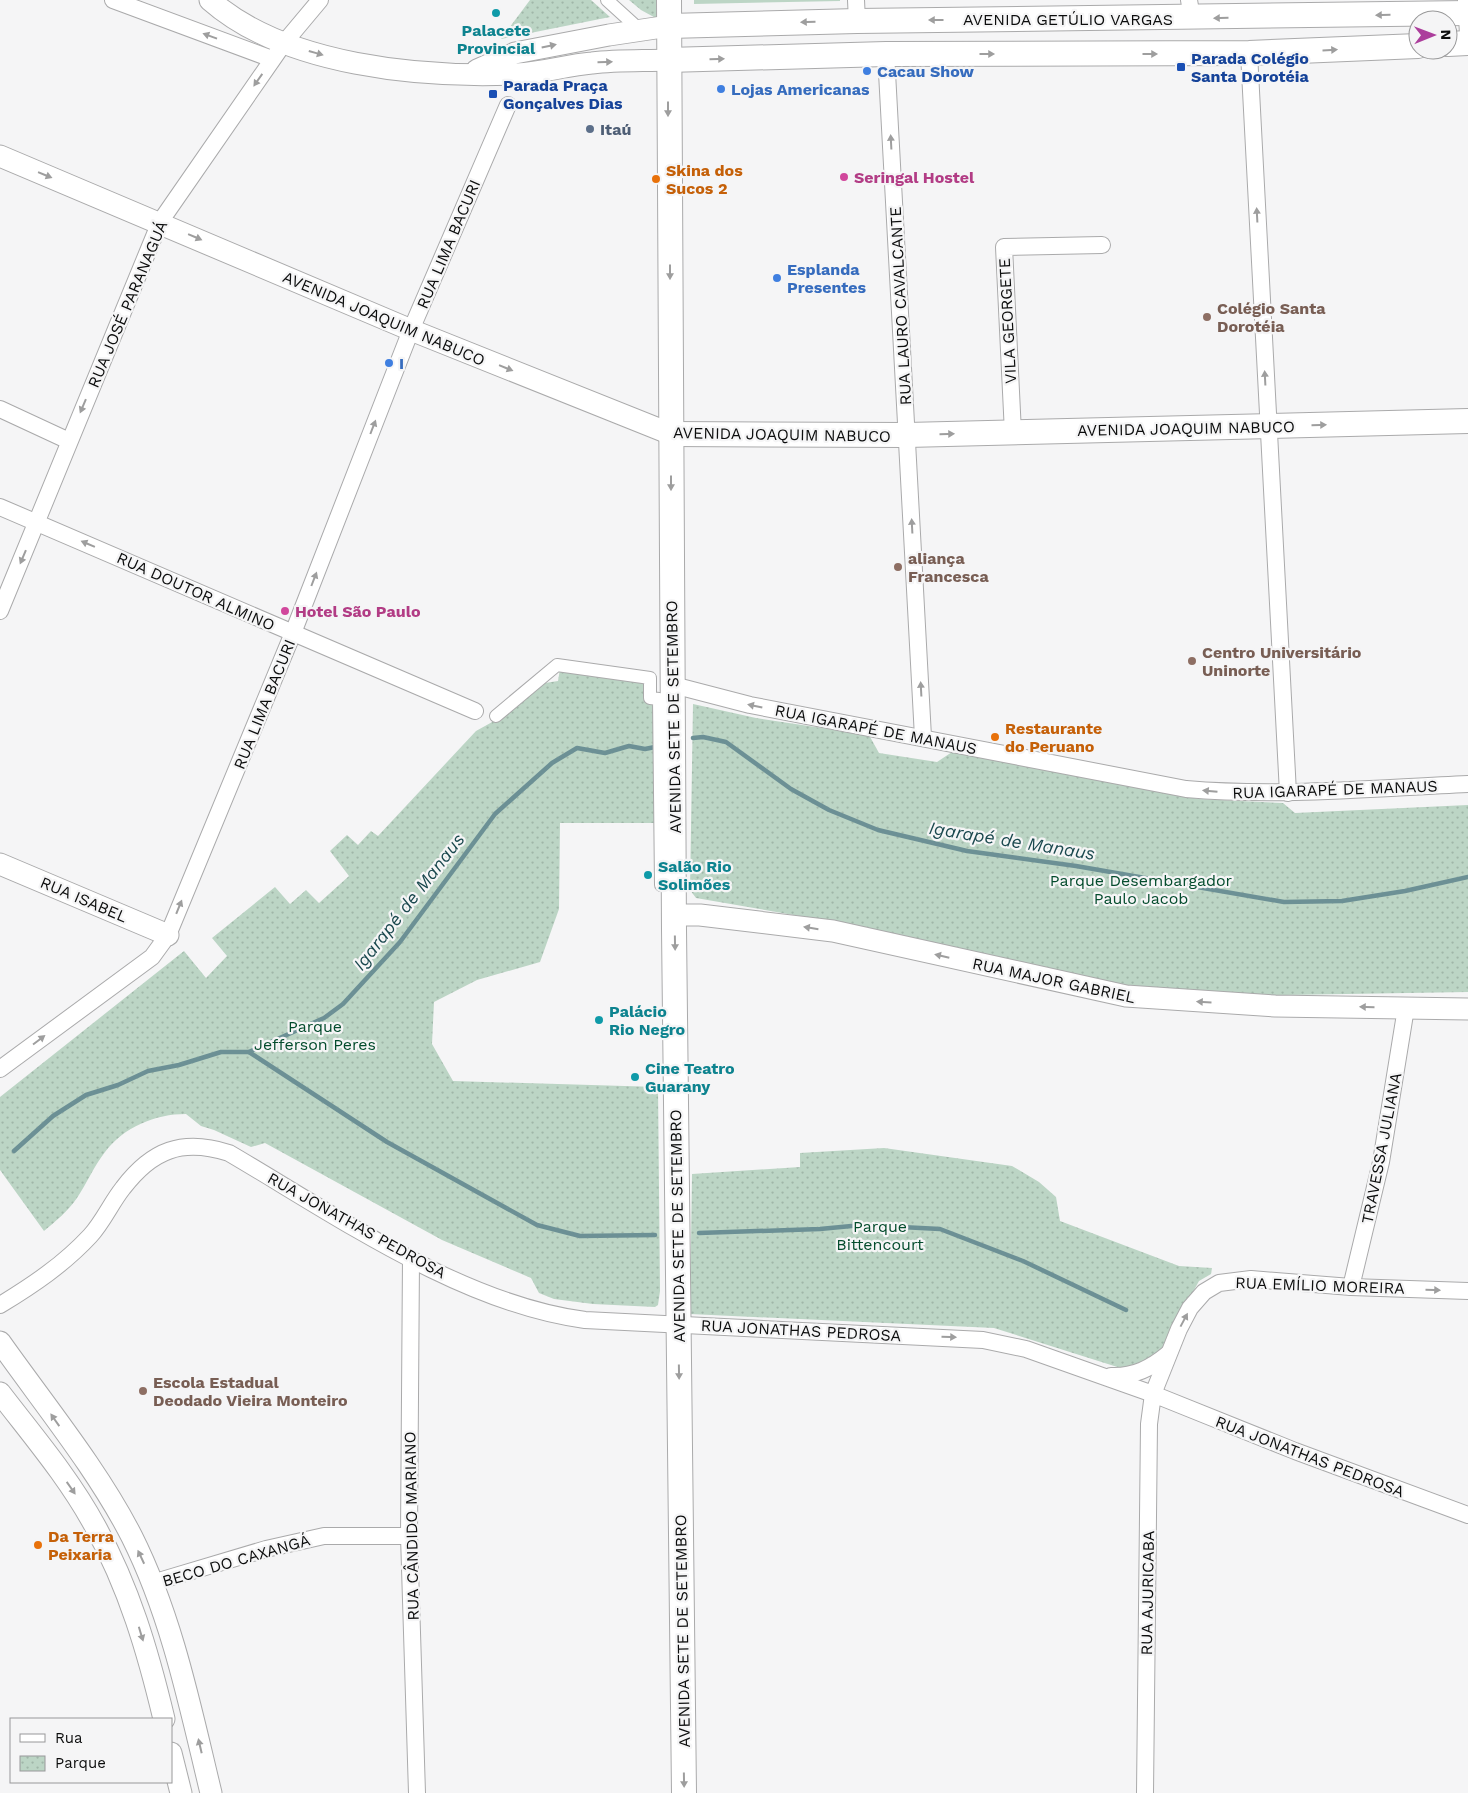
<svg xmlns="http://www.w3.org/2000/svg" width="1468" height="1793" font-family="'Work Sans',sans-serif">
<defs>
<pattern id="park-dots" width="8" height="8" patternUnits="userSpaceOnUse" patternTransform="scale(1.25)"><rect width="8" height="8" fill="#bcd5c5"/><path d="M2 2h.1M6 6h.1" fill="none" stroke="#a0b6a8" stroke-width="1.8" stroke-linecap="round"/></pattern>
</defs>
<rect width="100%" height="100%" fill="#f5f5f6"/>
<path fill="#bcd5c5" d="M694 0H840V1L694 4Z"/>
<g fill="url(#park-dots)">
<path d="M530 0H591L610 17 501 39Z"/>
<path d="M629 0H663V22L641 10Z"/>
<path d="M560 669 646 679 656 703 655 823H560L559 909 540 962 477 980 434 1002 432 1044 453 1081 658 1087 660 1291 658 1305 655 1307 593 1304 554 1299 539 1293 531 1278 442 1240 265 1143 251 1147 214 1130 201 1126 186 1114C155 1114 124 1127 105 1152 94 1166 87 1183 77 1198 68 1211 56 1221 44 1231L0 1170V1097L184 951 206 978 227 956 212 938 275 887 290 904 306 890 319 903 349 876 330 851 347 835 358 845 371 831 378 836 476 731 503 716 545 683 558 681Z"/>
<path d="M693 704 756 718 869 735 879 753 937 762 952 752 1199 799 1283 803 1295 813 1468 805V992L1218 996 1125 987 822 920 696 898 690 890Z"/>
<path d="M884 1148 1012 1166 1039 1182 1056 1197 1060 1221 1179 1266 1212 1268 1211 1274 1199 1281 1160 1352 1130 1371 994 1328 690 1314 692 1174 800 1167V1153Z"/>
</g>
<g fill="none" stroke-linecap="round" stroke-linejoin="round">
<g stroke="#6c9095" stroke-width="4.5">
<path d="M693 738 703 737 726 742 791 789 829 810 878 830 967 851 1076 866 1284 902 1342 901 1405 891 1468 877"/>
<path d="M249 1052 387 1142 537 1225 580 1236 655 1235"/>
<path d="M14 1151 53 1116 86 1095 118 1085 148 1071 179 1065 221 1052H249L324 1018 343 1004 400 942 495 814 552 763 577 748 605 753 629 746 645 749 655 747"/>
<path d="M699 1233 820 1229 862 1225 940 1229 1023 1261 1126 1310"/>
</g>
<defs>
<g id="pedestrian">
<path d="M607 0 640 30"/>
<path d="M496 716 557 665 650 678V698L659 699 661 885"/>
</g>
<g id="minor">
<path d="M113 0 272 59"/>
<path d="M856 0 857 21"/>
<path d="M1189 0 1192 18"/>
<path d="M1466 0 1468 34"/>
<path d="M1249 53 1288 793"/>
<path d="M886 54 923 737"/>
<path d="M0 409 69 441"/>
<path d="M1013 433 1004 247 1102 245"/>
<path d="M0 507 475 711"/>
<path d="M0 611 160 222 284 43 320 0"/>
<path d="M673 685 750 705 1186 789C1280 797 1374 788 1468 784"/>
<path d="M0 1069 152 957 168 935 293 633 411 330 508 105"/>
<path d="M411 1259 409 1536 417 1793"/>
<path d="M1351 1287 1381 1162 1406 1008"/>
<path d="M0 1305C33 1285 64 1264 90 1236 103 1222 111 1203 123 1188 152 1150 182 1138 229 1153 335 1215 462 1304 585 1320L983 1340 1026 1349 1153 1394 1179 1329 1190 1308 1204 1292 1219 1283 1251 1279 1351 1287 1468 1291"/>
<path d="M1111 1376C1134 1377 1151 1368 1168 1354"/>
<path d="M152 1583 266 1549 324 1536H409"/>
<path d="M1145 1793 1149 1424 1153 1394 1295 1451 1468 1515"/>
</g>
<g id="tertiary">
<path d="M210 0C285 66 422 78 517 74 542 73 567 65 592 63 617 60 643 61 668 60"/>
<path d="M477 70 515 53 609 35 669 26"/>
<path d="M0 156 411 330 671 434"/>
<path d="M0 864 168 935"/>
<path d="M675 915H700L833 931 1126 996 1275 1006 1468 1009"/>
<path d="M0 1342C43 1403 98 1470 132 1537 172 1617 190 1706 211 1793"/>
<path d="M0 1393C33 1436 69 1478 95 1526 129 1587 148 1652 164 1719"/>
<path d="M171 1753 181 1793"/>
</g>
<g id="secondary">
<path d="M669 0 674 930 684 1793"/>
<path d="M669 26 857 21 1468 13"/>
<path d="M1448 44 1468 43"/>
<path d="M668 60 886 54 1249 53 1418 46"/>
<path d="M671 434 907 435 1468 421"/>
</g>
</defs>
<use href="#pedestrian" stroke="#aaaaab" stroke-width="14"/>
<use href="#minor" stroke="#aaaaab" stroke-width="18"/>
<use href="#tertiary" stroke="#aaaaab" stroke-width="23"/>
<use href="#secondary" stroke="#aaaaab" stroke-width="26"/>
<use href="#pedestrian" stroke="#fff" stroke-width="12"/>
<use href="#minor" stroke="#fff" stroke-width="16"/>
<use href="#tertiary" stroke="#fff" stroke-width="21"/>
<use href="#secondary" stroke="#fff" stroke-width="24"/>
</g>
<defs><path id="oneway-solid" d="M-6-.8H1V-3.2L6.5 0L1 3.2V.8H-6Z" transform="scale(1.25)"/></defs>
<g fill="#9e9e9e">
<use href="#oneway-solid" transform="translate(1383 15) rotate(179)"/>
<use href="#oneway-solid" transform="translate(1221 18) rotate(179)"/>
<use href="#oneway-solid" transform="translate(936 20) rotate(180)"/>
<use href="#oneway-solid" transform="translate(808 22) rotate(178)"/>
<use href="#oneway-solid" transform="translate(210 36) rotate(-160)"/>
<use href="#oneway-solid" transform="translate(549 46) rotate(-12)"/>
<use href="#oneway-solid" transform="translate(1330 50) rotate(-3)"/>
<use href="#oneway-solid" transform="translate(316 53) rotate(16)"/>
<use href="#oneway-solid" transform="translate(987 54)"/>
<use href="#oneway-solid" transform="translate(1150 54)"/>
<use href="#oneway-solid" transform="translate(717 59) rotate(-2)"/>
<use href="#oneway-solid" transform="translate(605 62) rotate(-2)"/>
<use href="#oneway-solid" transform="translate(258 80) rotate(125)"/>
<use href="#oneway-solid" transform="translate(668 109) rotate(90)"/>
<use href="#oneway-solid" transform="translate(891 142) rotate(-93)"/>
<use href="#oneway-solid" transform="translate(45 175) rotate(22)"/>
<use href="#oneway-solid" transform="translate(1257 215) rotate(-93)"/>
<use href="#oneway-solid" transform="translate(195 237) rotate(23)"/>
<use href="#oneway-solid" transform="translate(670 272) rotate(90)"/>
<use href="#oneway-solid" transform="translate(506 368) rotate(22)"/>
<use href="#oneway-solid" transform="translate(1265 378) rotate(-93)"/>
<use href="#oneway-solid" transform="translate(83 406) rotate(113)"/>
<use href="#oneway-solid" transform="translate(1319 425) rotate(-1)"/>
<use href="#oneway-solid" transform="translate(373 427) rotate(-69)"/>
<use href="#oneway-solid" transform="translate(947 434) rotate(-1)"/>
<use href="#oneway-solid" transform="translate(671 483) rotate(90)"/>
<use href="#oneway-solid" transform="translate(912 526) rotate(-93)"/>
<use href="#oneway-solid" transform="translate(88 544) rotate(-157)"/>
<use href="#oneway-solid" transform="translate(23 557) rotate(113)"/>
<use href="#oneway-solid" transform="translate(314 579) rotate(-69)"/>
<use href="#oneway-solid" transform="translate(921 689) rotate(-93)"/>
<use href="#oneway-solid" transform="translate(755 706) rotate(-168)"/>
<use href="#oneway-solid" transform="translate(1210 791) rotate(-175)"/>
<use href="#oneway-solid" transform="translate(179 907) rotate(-68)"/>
<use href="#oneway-solid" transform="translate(811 928) rotate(-171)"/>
<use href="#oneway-solid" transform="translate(675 943) rotate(89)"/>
<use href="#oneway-solid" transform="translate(942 956) rotate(-167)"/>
<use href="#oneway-solid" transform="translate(1204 1002) rotate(-177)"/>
<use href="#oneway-solid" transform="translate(1367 1007) rotate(-179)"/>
<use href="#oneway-solid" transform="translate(39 1040) rotate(-37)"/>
<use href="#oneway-solid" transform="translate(1433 1290) rotate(2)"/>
<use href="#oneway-solid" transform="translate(1184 1320) rotate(-62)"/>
<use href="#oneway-solid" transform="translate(949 1337) rotate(2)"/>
<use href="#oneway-solid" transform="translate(679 1372) rotate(89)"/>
<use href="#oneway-solid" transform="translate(55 1420) rotate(-125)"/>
<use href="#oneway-solid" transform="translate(71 1488) rotate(55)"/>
<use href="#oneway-solid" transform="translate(141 1557) rotate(-115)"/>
<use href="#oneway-solid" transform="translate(141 1634) rotate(73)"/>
<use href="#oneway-solid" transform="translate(200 1746) rotate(-103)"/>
<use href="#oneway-solid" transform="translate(684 1780) rotate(89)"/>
</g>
<g fill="#0f9aa8" stroke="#f5f5f6" stroke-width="2">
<circle cx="496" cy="13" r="5"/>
<circle cx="648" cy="875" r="5"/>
<circle cx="599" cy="1020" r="5"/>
<circle cx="635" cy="1077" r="5"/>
</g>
<g fill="#1a4fb4" stroke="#f5f5f6" stroke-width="2">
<rect x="1176" y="62" width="10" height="10" rx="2.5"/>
<rect x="488" y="89" width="10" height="10" rx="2.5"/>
</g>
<g fill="#3f7fe0" stroke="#f5f5f6" stroke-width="2">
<circle cx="867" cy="71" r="5"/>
<circle cx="721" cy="89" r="5"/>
<circle cx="777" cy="278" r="5"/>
<circle cx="389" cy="363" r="5"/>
</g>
<circle fill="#5c6f8a" stroke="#f5f5f6" stroke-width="2" cx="590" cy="129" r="5"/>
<g fill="#d1479c" stroke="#f5f5f6" stroke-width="2">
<circle cx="844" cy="177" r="5"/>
<circle cx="285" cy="611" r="5"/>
</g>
<g fill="#e8710a" stroke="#f5f5f6" stroke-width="2">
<circle cx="656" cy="179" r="5"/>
<circle cx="995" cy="737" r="5"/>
<circle cx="38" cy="1545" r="5"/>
</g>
<g fill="#8d6e63" stroke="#f5f5f6" stroke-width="2">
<circle cx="1207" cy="317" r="5"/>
<circle cx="898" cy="567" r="5"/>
<circle cx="1192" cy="661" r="5"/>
<circle cx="143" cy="1391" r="5"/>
</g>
<g text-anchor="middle" stroke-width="4.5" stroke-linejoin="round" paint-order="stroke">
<g font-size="16" fill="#0c0d0d" stroke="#f5f5f6">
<text x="1068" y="25">AVENIDA GETÚLIO VARGAS</text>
<text transform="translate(448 244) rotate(-67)" y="6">RUA LIMA BACURI</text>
<text transform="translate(127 304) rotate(-67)" y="6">RUA JOSÉ PARANAGUÁ</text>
<text transform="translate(900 306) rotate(-93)" y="6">RUA LAURO CAVALCANTE</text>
<text transform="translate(384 318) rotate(23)" y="6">AVENIDA JOAQUIM NABUCO</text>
<text transform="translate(1007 321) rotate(-93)" y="6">VILA GEORGETE</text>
<text transform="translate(1186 428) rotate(-1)" y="6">AVENIDA JOAQUIM NABUCO</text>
<text transform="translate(782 434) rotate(1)" y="6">AVENIDA JOAQUIM NABUCO</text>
<text transform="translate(196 591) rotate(24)" y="6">RUA DOUTOR ALMINO</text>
<text transform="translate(264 704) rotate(-68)" y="6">RUA LIMA BACURI</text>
<text transform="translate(673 717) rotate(-91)" y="6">AVENIDA SETE DE SETEMBRO</text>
<text transform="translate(876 729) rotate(11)" y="6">RUA IGARAPÉ DE MANAUS</text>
<text transform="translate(1335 789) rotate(-2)" y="6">RUA IGARAPÉ DE MANAUS</text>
<text transform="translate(84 899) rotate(23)" y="6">RUA ISABEL</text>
<text transform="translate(1054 980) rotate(12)" y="6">RUA MAJOR GABRIEL</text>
<text transform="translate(1381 1148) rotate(-79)" y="6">TRAVESSA JULIANA</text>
<text transform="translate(357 1225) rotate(29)" y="6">RUA JONATHAS PEDROSA</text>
<text transform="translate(677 1226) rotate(-91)" y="6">AVENIDA SETE DE SETEMBRO</text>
<text transform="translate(1320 1285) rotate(2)" y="6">RUA EMÍLIO MOREIRA</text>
<text transform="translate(801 1330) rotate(3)" y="6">RUA JONATHAS PEDROSA</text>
<text transform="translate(1310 1456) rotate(21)" y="6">RUA JONATHAS PEDROSA</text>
<text transform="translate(411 1526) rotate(-91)" y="6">RUA CÂNDIDO MARIANO</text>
<text transform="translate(236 1560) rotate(-16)" y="6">BECO DO CAXANGÁ</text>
<text transform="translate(1147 1593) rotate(-89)" y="6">RUA AJURICABA</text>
<text transform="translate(682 1631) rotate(-91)" y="6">AVENIDA SETE DE SETEMBRO</text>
</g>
<g font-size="16" font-weight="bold" fill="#0d838f" stroke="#f5f5f6" text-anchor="start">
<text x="496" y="36" text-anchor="middle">Palacete<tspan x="496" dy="18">Provincial</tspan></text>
<text x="658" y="872">Salão Rio<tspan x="658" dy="18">Solimões</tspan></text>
<text x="609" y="1017">Palácio<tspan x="609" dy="18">Rio Negro</tspan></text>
<text x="645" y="1074">Cine Teatro<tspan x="645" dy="18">Guarany</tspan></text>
</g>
<g font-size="16" font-weight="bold" fill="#164399" stroke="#f5f5f6" text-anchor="start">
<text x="1191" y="64">Parada Colégio<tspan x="1191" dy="18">Santa Dorotéia</tspan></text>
<text x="503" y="91">Parada Praça<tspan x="503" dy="18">Gonçalves Dias</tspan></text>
</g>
<g font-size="16" font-weight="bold" fill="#366cbe" stroke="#f5f5f6" text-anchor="start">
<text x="877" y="77">Cacau Show</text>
<text x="731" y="95">Lojas Americanas</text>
<text x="787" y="275">Esplanda<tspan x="787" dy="18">Presentes</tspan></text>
<text x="399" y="369">I</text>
</g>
<g font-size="16" font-weight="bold" fill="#4e5e75" stroke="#f5f5f6" text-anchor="start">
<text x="600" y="135">Itaú</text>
</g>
<g font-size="16" font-weight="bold" fill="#c56008" stroke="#f5f5f6" text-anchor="start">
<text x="666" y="176">Skina dos<tspan x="666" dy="18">Sucos 2</tspan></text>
<text x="1005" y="734">Restaurante<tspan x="1005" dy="18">do Peruano</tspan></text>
<text x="48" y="1542">Da Terra<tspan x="48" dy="18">Peixaria</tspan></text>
</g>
<g font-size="16" font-weight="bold" fill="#b23c85" stroke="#f5f5f6" text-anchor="start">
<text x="854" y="183">Seringal Hostel</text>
<text x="295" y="617">Hotel São Paulo</text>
</g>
<g font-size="16" font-weight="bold" fill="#785e54" stroke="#f5f5f6" text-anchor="start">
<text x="1217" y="314">Colégio Santa<tspan x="1217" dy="18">Dorotéia</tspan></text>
<text x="908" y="564">aliança<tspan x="908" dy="18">Francesca</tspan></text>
<text x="1202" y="658">Centro Universitário<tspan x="1202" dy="18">Uninorte</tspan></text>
<text x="153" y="1388">Escola Estadual<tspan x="153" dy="18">Deodado Vieira Monteiro</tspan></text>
</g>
<g font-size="16" fill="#044c2d" stroke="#f5f5f6">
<text x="1141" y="886">Parque Desembargador<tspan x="1141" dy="18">Paulo Jacob</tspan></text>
<text x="315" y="1032">Parque<tspan x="315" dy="18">Jefferson Peres</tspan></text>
<text x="880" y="1232">Parque<tspan x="880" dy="18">Bittencourt</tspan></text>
</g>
<g font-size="18" font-style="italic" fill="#1a484e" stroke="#f5f5f6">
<text transform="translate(1012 841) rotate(9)" y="6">Igarapé de Manaus</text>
<text transform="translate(409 902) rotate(-52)" y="6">Igarapé de Manaus</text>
</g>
</g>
<rect x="10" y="1718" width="162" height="65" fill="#f5f5f6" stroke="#989899"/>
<rect x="20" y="1734" width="25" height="8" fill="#ffffff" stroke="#989899"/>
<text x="55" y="1743" font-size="15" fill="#0c0d0d">Rua</text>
<rect x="20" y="1756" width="25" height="15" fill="url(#park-dots)" stroke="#989899"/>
<text x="55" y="1768" font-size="15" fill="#0c0d0d">Parque</text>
<g transform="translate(1433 35) rotate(89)"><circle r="24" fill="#f5f5f6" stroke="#989899"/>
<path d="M0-4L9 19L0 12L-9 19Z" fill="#ac3e9c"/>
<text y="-8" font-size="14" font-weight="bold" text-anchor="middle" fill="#0c0d0d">N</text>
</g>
</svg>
